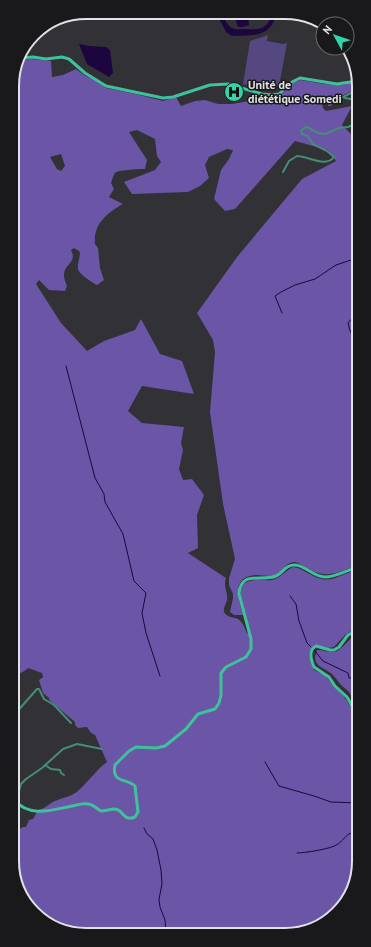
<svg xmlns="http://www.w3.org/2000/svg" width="371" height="947" font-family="'PT Sans',sans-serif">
<rect width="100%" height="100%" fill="#313136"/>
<path fill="#554880" d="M268 35 267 41 283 44 287 43 279 86 266 89 243 84 250 41Z"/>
<g fill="#6a55a7" fill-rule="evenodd">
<path d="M31 59 51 61 52 77 63 75 76 69 84 75 94 80 106 88 136 94 163 101 176 97 181 106 195 101 205 100 218 104H232L249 101 259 102 264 96 274 97 284 92 293 83 300 80 325 84 341 85 357 82V88C348 94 336 96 331 106H328V104L331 102 332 94 322 103 323 108 326 111 352 106 342 125 354 137 357 134 358 566H355C339 572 327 579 311 570 306 568 300 563 295 562 285 562 283 572 275 575 269 577 262 575 256 575 230 577 239 599 243 615H234L230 612 233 598V594L229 585V578L235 559 223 504 210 412 215 352 213 340 197 313 237 257 302 179 336 161 328 150 295 141 235 209 225 211 214 199 221 170 229 159 233 150 227 149 209 157 205 165 209 178 200 186 188 192 132 194 124 182 155 170 161 162 157 156 155 139 137 130 129 132 147 160 145 169C139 169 117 170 115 173 113 176 112 180 111 183L114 189 109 197 123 204C107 213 93 224 95 244L98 248 100 268 104 280 97 285C93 283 79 274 78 269 77 265 80 257 80 253L79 251 74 248 71 250C78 263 63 264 64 276 64 279 66 283 67 286L65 291 49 290 39 280 36 284 61 323 87 351 104 341 135 330 141 319 160 354 182 361 194 394 142 386 128 411 142 423 184 427 181 443 183 450 179 469 183 480 192 479 204 495 197 515 198 548 188 553 226 578C223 588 228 590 227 600 226 604 223 608 224 612 227 618 234 617 238 619 243 622 245 629 247 633L250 634 240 595 242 585C251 577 261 581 272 580 279 579 286 570 293 567 303 568 311 577 322 579 335 582 345 571 358 571V627L345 635 334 647 328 648 315 645C306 651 310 661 314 670L325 675 333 685 343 695 355 713 358 715 359 866 341 910 304 933 71 934 37 917 14 880V866L16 864C16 858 17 832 20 829 22 827 23 827 26 827L29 820 33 819 38 810C45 809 48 804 55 801 64 797 72 797 80 789 90 780 96 770 107 762L95 735 91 733 87 727 78 728 75 725V722L49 700V698L43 693 39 680 43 677 42 673 28 668C23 673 18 673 14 678L12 81 18 60ZM61 154 65 166 61 171 57 169 50 157Z"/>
<path d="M358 633V710C355 706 351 693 348 691 346 689 343 687 341 685 338 682 336 678 333 675 325 667 310 667 317 650 323 650 328 652 333 652 341 652 349 638 358 633Z"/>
</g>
<g fill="#1d0640">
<path d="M140 12 157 14 161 13H183L179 14 148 19Z"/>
<path d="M216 13H222C224 18 226 23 230 27 235 30 240 29 246 29 258 30 270 29 271 13H277C270 38 254 35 232 36L226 32Z"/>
<path d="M233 13H248L249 25 243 27H238Z"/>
<path d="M79 44 89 46 106 47 110 50 113 73 109 77 87 64Z"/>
</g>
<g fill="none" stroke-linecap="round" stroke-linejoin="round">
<g stroke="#1d0640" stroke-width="1">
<path d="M282 313 275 296 281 292 295 285 315 279 336 265 351 260 357 256"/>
<path d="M357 313 348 323C349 331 354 337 355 345 357 351 355 357 357 362"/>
<path d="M66 366 95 478 104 494 105 502 123 534 134 581 146 593 142 613 146 633 160 676"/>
<path d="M352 389 357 383"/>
<path d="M290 596 296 604 299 621 307 643 311 647"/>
<path d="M314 650 323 661 348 673 349 678H358"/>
<path d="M265 762 279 786 314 796 331 802 359 803"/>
<path d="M144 828 147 834 153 839 157 850 161 870 162 884 159 899 160 907 165 920 166 933"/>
<path d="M297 853C304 853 332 849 338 844 348 836 344 834 359 831"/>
</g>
<g stroke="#448e76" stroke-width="2">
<path d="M31 38 33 41"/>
<path d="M357 90 343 97 345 98 357 100"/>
<path d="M283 172 289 161 297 156C308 156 326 168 334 157L327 151 313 144 308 136 302 134 301 131 304 128 307 127 318 133 325 134 339 128 348 127 357 123"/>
<path d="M14 715 37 689H39L44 699 54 705 71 723"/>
<path d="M45 765 51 769 60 770 61 773 64 775"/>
<path d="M14 797 18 794 21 784 26 779 42 768 63 749 77 744 102 749"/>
</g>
<g stroke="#3fc29c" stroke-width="3">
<path d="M18 58 33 57 46 59 62 57 69 59 85 73 106 86 163 98 173 97 210 85 228 84 262 94 272 95 279 94 292 82 300 78 337 84 357 81"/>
<path d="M358 630 348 635 339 647 334 650H330L316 646C308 650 311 660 314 667L329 677 335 686 347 697 355 711 358 713"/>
<path d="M14 800C30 818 52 810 72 806 77 805 83 803 88 804 93 804 97 809 101 811 106 811 110 809 115 809 124 810 123 822 135 817L138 812 135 786C126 778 111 783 115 765L129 751 136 747 156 748 165 746 186 729 198 714 215 709 219 703 221 695V673L226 667 246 657 251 649V639L239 594C240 570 262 582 276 576 283 573 285 565 294 565 304 564 313 577 325 577 337 577 347 569 358 568"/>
</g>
</g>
<defs>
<symbol id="hospital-disc" viewBox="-11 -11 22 22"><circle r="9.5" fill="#32d4a9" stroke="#19191b"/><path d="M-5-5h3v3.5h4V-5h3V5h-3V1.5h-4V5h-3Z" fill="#111"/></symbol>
</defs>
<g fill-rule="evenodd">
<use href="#hospital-disc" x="223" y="81" width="22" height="22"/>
</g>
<g text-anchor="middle" stroke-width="3" stroke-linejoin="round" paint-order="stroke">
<g font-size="12" font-weight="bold" fill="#e2e1e5" stroke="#19191b" text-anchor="start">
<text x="248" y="89">Unité de<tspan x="248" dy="14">diététique Somedi</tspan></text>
</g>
</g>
<path d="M0 0H371V947H0ZM86 19H285A67 67 0 0 1 352 86V861A67 67 0 0 1 285 928H86A67 67 0 0 1 19 861V86A67 67 0 0 1 86 19Z" fill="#19191b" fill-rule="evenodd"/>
<path fill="none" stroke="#e2e1e5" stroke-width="2" d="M86 19H285A67 67 0 0 1 352 86V861A67 67 0 0 1 285 928H86A67 67 0 0 1 19 861V86A67 67 0 0 1 86 19Z"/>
<g transform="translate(335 36) rotate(310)"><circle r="19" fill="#19191b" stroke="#69696c"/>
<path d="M0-3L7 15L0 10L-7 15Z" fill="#32d4a9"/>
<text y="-6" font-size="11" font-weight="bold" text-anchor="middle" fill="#e2e1e5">N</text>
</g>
</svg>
